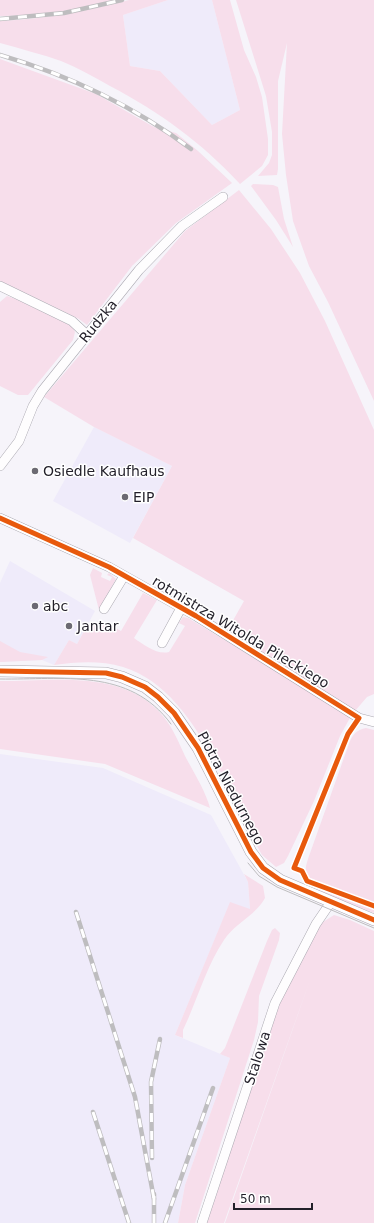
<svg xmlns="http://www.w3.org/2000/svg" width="374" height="1223" font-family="'DejaVu Sans',sans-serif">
<rect width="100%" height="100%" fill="#f6f4fa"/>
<g fill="#efebfa">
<path d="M168 0H212L240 110 212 125 160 71 130 66 123 15Z"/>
<path d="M94 427 172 466 130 543 53 501Z"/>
<path d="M10 561 95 611 77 644 69 640 54 665 42 660 0 662V583Z"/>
<path d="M0 754 103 768 211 815 248 882 250 910 230 903 175 1035 230 1058 185 1185 178 1223H0Z"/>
</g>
<g fill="#f7deeb">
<path d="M0 0H116C78 10 40 16 0 16Z"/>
<path d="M129 0H168L123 15 130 66 160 71 212 125 240 110 212 0H230L244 50 256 77 262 97 268 139V155L262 166 240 184C201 142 161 113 110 86 94 77 78 68 61 61 41 54 21 49 0 43V21C44 19 86 11 129 0Z"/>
<path d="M236 0H374V401L328 302 309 266 293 221 286 175 282 134 287 43 278 81V169L277 175 258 176 269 163 272 155V132L266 96Z"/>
<path d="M0 59 96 94 154 127 176 133 198 151 232 183 176 223 132 266 87 325 79 319 0 281Z"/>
<path d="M253 184 273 185 278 187 284 219 293 247 276 220 251 186Z"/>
<path d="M239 190 271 229 300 273 325 321 374 430V694L367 697 355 711 227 631 244 601 133 538 172 466 94 427 44 397 185 231Z"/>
<path d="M7 296 16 299 72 326 75 332 73 340 28 395H18L0 386V302Z"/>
<path d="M93 568 102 573 101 577 110 581 112 577 107 575 109 573 116 579 99 610 90 575Z"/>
<path d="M143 593 157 600 134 638C144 645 157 655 169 652L185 626 179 623 183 617 188 618 351 716 340 736 314 801 288 856 284 863 276 867 262 855C228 795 195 689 123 667 100 660 76 662 54 665L69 640 77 644 88 624H108L121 631Z"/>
<path d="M0 641 20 652 48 657 42 660 0 662Z"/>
<path d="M0 681C54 681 125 669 163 716 173 728 179 743 185 756 193 771 206 792 210 808L105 764 0 749Z"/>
<path d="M366 728 374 730V903L311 879C303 872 306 865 309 856L350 741C354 733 357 730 366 728Z"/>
<path d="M244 874 263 886 265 898C256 915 235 923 224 940 206 967 197 1001 183 1030V1038L175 1035 230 902 250 909 248 882Z"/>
<path d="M313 886 374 909V913L309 888Z"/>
<path d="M334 915 350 920 374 931V1223H225L311 977 224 1223H206L279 1005 320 924Z"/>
<path d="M275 928 280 933 279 940 259 996 258 1022 254 1040 195 1223H178L185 1185 230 1058 220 1054 225 1048 267 941 272 930Z"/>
</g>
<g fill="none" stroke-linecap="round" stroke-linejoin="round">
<defs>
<g id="minor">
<path d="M0 286 72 321 87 335"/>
<path d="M0 466 19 441 33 406 42 391 139 270 182 226 223 197"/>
<path d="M0 518 109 567 196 616 359 718 374 722"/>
<path d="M104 609 124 576"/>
<path d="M162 643 181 608"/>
<path d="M202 1223 275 1003 316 924 331 902"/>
</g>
<path id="tertiary" d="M0 671 106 673 122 677 145 687 158 697 174 713 198 748 251 852 263 868 280 880 374 920"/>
</defs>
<use href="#minor" stroke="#aba9b1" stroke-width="10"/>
<use href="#tertiary" stroke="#aba9b1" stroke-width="12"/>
<use href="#minor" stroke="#fefdfe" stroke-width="9"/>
<use href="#tertiary" stroke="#fefdfe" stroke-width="11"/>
<g stroke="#bebdbf" stroke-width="1">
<path d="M0 679C63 680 129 667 171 724"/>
<path d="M248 863 259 876 277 887 374 928"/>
</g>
<defs>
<g id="rail">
<path d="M0 19 64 13 122 0"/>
<path d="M0 55C71 76 132 105 191 149"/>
<path d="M76 912 135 1097 154 1199"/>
<path d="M93 1112 129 1223"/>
<path d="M152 1158 151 1082 160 1039"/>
<path d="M154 1223V1194"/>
<path d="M165 1223 213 1088"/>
</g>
</defs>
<use href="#rail" stroke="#bebdbf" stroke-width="4.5"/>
<use href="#rail" stroke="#fff" stroke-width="3" stroke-dasharray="9" stroke-linecap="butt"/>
<defs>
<g id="cycleway">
<path d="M0 518 109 567 196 616 359 718 348 734 294 868 302 871 307 881 374 906"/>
<path d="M0 671 106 673 122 677 145 687 158 697 174 713 198 748 251 852 263 868 280 880 374 920"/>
</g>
</defs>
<use href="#cycleway" stroke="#fff" stroke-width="8"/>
<use href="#cycleway" stroke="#e8590c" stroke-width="5"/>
</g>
<g fill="#6c6a72" stroke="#fff" stroke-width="1.5">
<circle cx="35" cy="471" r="4"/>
<circle cx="125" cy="497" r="4"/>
<circle cx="35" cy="606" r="4"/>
<circle cx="69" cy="626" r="4"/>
</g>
<g text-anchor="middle" stroke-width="3" stroke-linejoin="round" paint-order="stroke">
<g font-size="14" fill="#221f29" stroke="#fff">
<text transform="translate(98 321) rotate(-51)" y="5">Rudzka</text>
<text transform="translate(241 632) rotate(31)" y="5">rotmistrza Witolda Pileckiego</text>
<text transform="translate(231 788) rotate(62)" y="5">Piotra Niedurnego</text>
<text transform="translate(257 1058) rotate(-72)" y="5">Stalowa</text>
</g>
<g font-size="14" fill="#221f29" stroke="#fff" text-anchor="start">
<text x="43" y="476">Osiedle Kaufhaus</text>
<text x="133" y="502">EIP</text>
<text x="43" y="611">abc</text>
<text x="77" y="631">Jantar</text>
</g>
</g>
<path d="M234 1203v6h78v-6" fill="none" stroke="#221f29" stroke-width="2"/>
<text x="240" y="1203" font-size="12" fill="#221f29" stroke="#ffffff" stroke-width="3" paint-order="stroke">50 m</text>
</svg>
